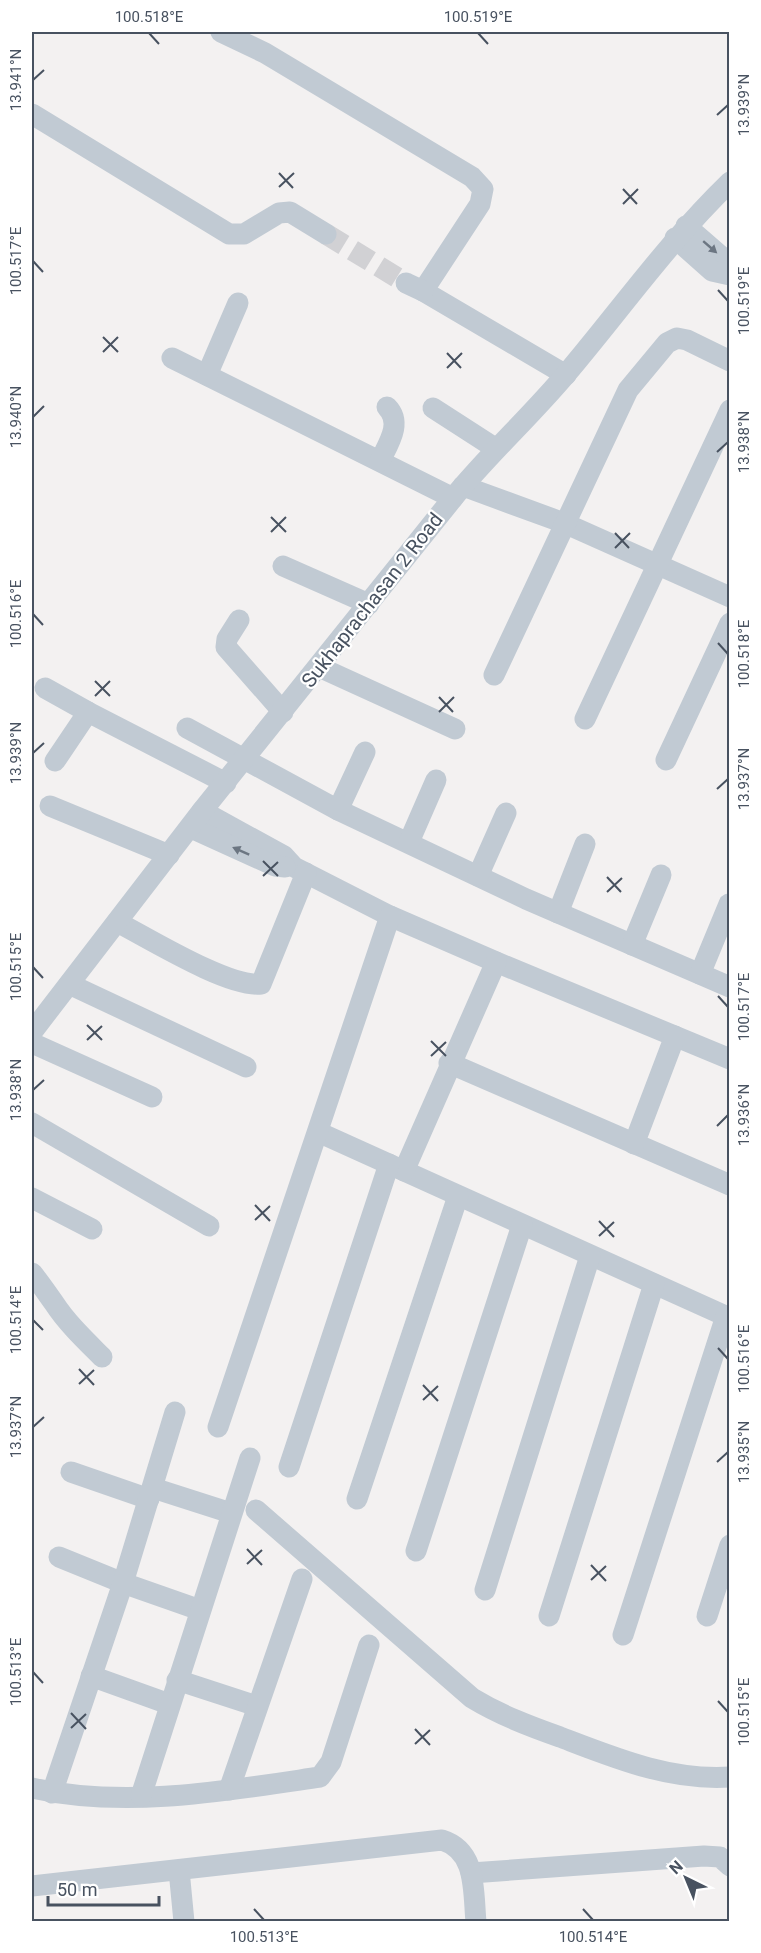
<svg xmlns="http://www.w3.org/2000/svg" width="761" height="1953" font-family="Roboto,sans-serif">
<rect width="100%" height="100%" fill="#f3f1f1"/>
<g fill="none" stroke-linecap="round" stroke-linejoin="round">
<path stroke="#d1d1d4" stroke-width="21" stroke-dasharray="21 10" stroke-linecap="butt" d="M326 234 406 283"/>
<g stroke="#c1cad3" stroke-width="21">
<path d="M221 32 265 53 472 177 483 189 480 204 423 291 566 375"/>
<path d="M32 114 229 234H244L279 213 290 212 326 234"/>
<path d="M686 226 724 259 727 273"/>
<path d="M675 238 712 271 730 275"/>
<path d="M406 283 423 291"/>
<path d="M172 358 453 498"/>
<path d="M207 375 238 303"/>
<path d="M433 408 495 448"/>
<path d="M380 461C388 444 403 423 387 407"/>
<path d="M463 486 564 523 730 597"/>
<path d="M283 566 369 604"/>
<path d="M239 620 227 639 226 647 283 712"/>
<path d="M319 667 455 729"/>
<path d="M494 675 628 390 667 343 677 338 687 340 730 361"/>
<path d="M45 688 88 712"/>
<path d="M585 719 730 410"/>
<path d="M187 728 338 810 526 899 730 987"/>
<path d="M666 760 730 623"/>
<path d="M55 761 88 712 226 783"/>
<path d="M50 806 169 855"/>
<path d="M338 810 365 752"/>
<path d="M202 811 284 856 294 867 390 916 496 962 730 1059"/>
<path d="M191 828 275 866 285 867"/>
<path d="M409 842 436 780"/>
<path d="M478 876 506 813"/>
<path d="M558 913 585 844"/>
<path d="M117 922C148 938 229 988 261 984L306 873"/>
<path d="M632 945 661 875"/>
<path d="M700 974 729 904"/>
<path d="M69 984 246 1067"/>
<path d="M32 1032 202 811 453 498C489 454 531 416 567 373 621 309 669 241 730 182"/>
<path d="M32 1043 152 1097"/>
<path d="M449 1063 730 1185"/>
<path d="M32 1123 209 1226"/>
<path d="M318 1132 730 1318"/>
<path d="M634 1144 675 1036"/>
<path d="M404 1171 496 962"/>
<path d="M32 1198 92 1229"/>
<path d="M32 1273C41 1284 46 1292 54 1303 67 1323 85 1340 102 1357"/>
<path d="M218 1427 390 916"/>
<path d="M289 1467 389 1164"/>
<path d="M71 1472 149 1499"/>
<path d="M153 1488 231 1513"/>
<path d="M357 1499 458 1196"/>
<path d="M256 1510 472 1698C500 1715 529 1726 560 1737 615 1758 670 1781 730 1777"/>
<path d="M416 1551 522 1225"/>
<path d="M59 1557 123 1583 200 1610"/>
<path d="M485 1590 590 1256"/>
<path d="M549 1616 654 1284"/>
<path d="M707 1616 730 1545"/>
<path d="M623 1635 726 1316"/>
<path d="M91 1676 169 1704"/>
<path d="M177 1680 257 1706"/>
<path d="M32 1788C125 1809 226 1791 320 1777L331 1762 369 1645"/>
<path d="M229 1790 302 1579"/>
<path d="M52 1793 123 1583 175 1412"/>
<path d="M141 1796 250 1458"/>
<path d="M179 1870 184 1922"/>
<path d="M471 1873 704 1856 720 1857 730 1866"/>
<path d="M32 1886 442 1840C477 1851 473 1890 476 1922"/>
</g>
</g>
<defs><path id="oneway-solid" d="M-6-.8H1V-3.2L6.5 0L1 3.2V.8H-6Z" transform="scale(1.5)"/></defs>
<g fill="#6c7682">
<use href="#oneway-solid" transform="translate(710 247) rotate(41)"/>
<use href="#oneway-solid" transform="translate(241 851) rotate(-156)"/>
</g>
<path fill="none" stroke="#485260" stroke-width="2" d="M149 33 159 44M478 33 488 44M33 80 44 70M717 115 728 105M279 173 293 188M279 187 294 173M623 189 637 204M623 204 638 189M33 261 43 272M718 290 728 301M103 337 118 352M103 352 118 337M447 353 461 368M447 368 462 353M33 417 44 406M717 452 728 442M271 517 286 532M271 532 286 517M615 533 629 548M615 548 630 533M33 614 43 625M718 643 728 654M95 681 110 696M95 696 110 681M439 697 453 712M439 712 454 697M33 753 44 743M717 789 728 779M263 861 278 876M263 876 278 862M607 877 621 892M607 892 622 878M33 967 43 978M718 996 728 1007M87 1025 102 1040M87 1040 102 1026M431 1041 446 1056M431 1056 446 1042M33 1090 44 1080M717 1126 728 1115M255 1205 270 1221M255 1220 270 1206M599 1221 614 1237M599 1236 614 1222M33 1320 43 1330M718 1348 728 1359M79 1369 94 1385M79 1384 94 1370M423 1385 438 1401M423 1400 438 1386M33 1427 44 1417M717 1462 728 1452M247 1549 262 1565M247 1564 262 1550M591 1565 606 1581M591 1580 606 1566M33 1672 43 1683M718 1701 728 1712M71 1713 86 1729M71 1728 86 1714M415 1729 430 1745M415 1744 430 1730M254 1909 264 1920M583 1909 593 1920"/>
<g text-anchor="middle" stroke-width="4.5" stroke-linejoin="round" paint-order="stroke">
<g font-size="20" fill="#485260" stroke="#fff">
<text transform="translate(372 600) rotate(-52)" y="7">Sukhaprachasan 2 Road</text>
</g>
</g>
<rect width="761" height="1953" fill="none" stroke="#ffffff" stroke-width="66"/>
<g transform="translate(686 1878) rotate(317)" stroke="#ffffff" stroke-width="4.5" paint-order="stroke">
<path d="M0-4.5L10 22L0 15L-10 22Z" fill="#485260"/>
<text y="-9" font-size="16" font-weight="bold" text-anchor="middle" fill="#485260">N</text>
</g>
<path d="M48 1896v9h111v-9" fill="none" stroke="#485260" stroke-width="3"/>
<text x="57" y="1896" font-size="18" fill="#485260" stroke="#ffffff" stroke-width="4.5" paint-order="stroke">50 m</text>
<rect x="33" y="33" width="695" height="1887" fill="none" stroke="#485260" stroke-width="2"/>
<g font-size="15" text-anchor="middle" fill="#485260">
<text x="149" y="22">100.518°E</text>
<text x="478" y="22">100.519°E</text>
<text transform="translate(16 80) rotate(-90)" y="5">13.941°N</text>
<text transform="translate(744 105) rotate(-90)" y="5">13.939°N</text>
<text transform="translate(16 261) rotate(-90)" y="5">100.517°E</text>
<text transform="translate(744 301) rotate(-90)" y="5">100.519°E</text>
<text transform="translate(16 417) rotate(-90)" y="5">13.940°N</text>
<text transform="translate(744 442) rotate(-90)" y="5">13.938°N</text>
<text transform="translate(16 614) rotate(-90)" y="5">100.516°E</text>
<text transform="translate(744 654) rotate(-90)" y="5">100.518°E</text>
<text transform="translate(16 753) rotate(-90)" y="5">13.939°N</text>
<text transform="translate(744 779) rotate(-90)" y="5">13.937°N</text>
<text transform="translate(16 967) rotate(-90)" y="5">100.515°E</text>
<text transform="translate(744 1007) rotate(-90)" y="5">100.517°E</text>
<text transform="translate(16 1090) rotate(-90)" y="5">13.938°N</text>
<text transform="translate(744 1115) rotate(-90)" y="5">13.936°N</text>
<text transform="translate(16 1320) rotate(-90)" y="5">100.514°E</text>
<text transform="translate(744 1359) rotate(-90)" y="5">100.516°E</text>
<text transform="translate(16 1427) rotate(-90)" y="5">13.937°N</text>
<text transform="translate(744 1452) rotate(-90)" y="5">13.935°N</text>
<text transform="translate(16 1672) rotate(-90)" y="5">100.513°E</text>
<text transform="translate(744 1712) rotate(-90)" y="5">100.515°E</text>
<text x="264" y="1942">100.513°E</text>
<text x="593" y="1942">100.514°E</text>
</g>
</svg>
